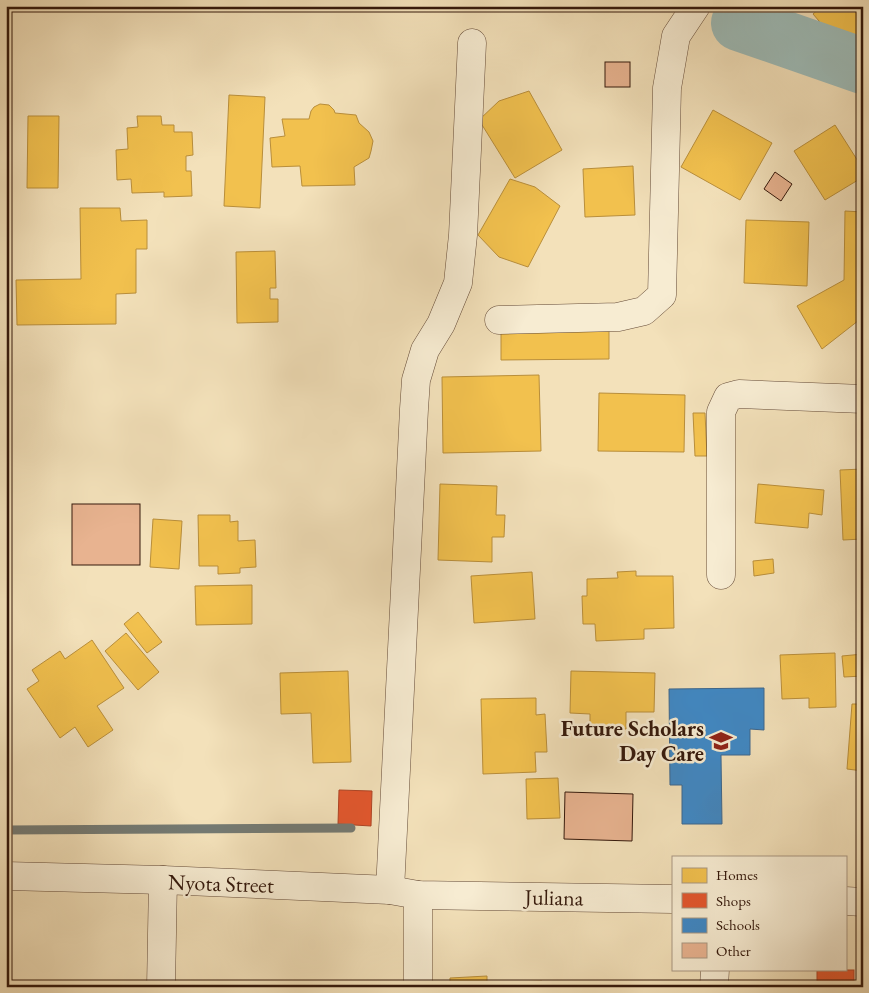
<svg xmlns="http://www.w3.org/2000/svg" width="869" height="993" font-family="'EB Garamond',serif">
<rect width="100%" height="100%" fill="#f3e1ba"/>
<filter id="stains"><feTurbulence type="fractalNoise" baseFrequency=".004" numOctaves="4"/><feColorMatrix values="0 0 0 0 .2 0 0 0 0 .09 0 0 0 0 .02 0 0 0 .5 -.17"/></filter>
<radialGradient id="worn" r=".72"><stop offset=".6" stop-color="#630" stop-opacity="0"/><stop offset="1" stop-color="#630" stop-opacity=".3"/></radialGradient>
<g fill="#f2c14e" stroke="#b98e3a">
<path d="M822 6H855L863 15V33L843 49 813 14Z"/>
<path d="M529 91 562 150 515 178 479 120 499 101Z"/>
<path d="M229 95 265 97 260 208 224 206Z"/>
<path d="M320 104 329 105 334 110 335 113 356 115 359 123 369 132 373 141 371 151 369 158 354 167 355 185 302 186 300 166 272 167 270 138 285 136 282 119H309L311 111 314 107Z"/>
<path d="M713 110 772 143 740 200 681 167Z"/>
<path d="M28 116H59L58 188H27Z"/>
<path d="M137 116H161L162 125H174V132H192L193 155 186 156V171H191L192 196 164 197V192L132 193 131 179 117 180 116 150 128 149 127 128 138 127Z"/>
<path d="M835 125 863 169V177L825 200 794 151Z"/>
<path d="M633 166 635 215 585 217 583 169Z"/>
<path d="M510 179 535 187 560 206 528 267 499 257 478 235Z"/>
<path d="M80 208H120L121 221 147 220V249H136V293L116 294V324L17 325 16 280 81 279Z"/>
<path d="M845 211 863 212V317L822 349 797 306 844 280Z"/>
<path d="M746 220 809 222 807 286 744 283Z"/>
<path d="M275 251 276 288H270V299H278V322L237 323 236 252Z"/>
<path d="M609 331V359L501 360V332Z"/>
<path d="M539 375 541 451 443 453 442 377Z"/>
<path d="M599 393 685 395 684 452 598 451Z"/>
<path d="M693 413H705L707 456H695Z"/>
<path d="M863 469V539L843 540 840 470Z"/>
<path d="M440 484 497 486 496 515H505L504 537H492V562L438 560Z"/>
<path d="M758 484 824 490 822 515 809 513 808 528 755 523Z"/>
<path d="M198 515H230V522L238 521V541L255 540 256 567 240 568V573L218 574V566H199Z"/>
<path d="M153 519 182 521 179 569 150 567Z"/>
<path d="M773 559 774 573 754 576 753 561Z"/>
<rect x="859" y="564" width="4" height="68"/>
<path d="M636 571V576H673L674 628 644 629V639L596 641 595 624H583L582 596H587V579L618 578 617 572Z"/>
<path d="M532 572 535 619 474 623 471 576Z"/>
<path d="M252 585V624L196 625 195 586Z"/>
<path d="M138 612 162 642 147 653 124 624Z"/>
<path d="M126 633 159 672 138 690 105 651Z"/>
<path d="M92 640 124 688 97 706 113 730 88 747 75 727 60 738 27 689 39 681 32 670 60 651 65 659Z"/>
<path d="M835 653 836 707 809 708V698L782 699 780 655Z"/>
<path d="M863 654V676L844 677 842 656Z"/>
<path d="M348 671 351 762 313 763 311 713 281 714 280 673Z"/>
<path d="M571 671 655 673 654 712H626V729L590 728V714L570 713Z"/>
<path d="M536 698V715L545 714 547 752H535L536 772 483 774 481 699Z"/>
<path d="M852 704H863V771L847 769Z"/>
<path d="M558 778 560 818 527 819 526 779Z"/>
<path d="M487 976V983L542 981V987H450V978Z"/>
</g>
<g fill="#e4572e" stroke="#af4424">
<path d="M339 790 372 791 371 826 338 824Z"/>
<rect x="817" y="970" width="37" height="17"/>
</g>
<path fill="#3f88c5" stroke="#3c668d" d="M764 688V730L750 729V755H721L722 824H682V785H670L669 689Z"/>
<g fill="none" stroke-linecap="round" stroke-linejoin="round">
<path stroke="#747a73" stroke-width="9" d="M6 830 351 828"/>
<path stroke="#9ebcb8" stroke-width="56" d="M739 23 863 66"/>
</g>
<g fill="#e8b390" stroke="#34180b">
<rect x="605" y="62" width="25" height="25"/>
<path d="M775 172 792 184 781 201 764 189Z"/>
<rect x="72" y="504" width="68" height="61"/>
<path d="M565 792 633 794 632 841 564 839Z"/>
</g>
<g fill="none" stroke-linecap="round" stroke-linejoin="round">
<defs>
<g id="street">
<path d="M499 320 618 317 644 311 662 295 667 88 676 36 696 6"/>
<path d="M721 575V412L728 397 739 394 863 399"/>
<path d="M6 876 163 880 390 890 418 895 673 899"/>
<path d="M390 890 414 409 416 380 425 350 441 324 458 283 463 235 472 43"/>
<path d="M845 901 863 902"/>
<path d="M161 987 163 880"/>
<path d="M418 987V895"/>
<path d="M714 987 715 969"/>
</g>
</defs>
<use href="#street" stroke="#644a37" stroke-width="29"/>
<use href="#street" stroke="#f7ecd2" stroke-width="28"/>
</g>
<defs>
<symbol id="university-bare" viewBox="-9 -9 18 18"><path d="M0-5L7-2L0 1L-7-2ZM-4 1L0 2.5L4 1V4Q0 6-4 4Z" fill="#8f2418" stroke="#f7ecd2" stroke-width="2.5" paint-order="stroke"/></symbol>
</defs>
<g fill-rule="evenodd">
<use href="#university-bare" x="705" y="725" width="32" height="32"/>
</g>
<g text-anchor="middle" stroke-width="5" stroke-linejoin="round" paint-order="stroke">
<g font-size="22" font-weight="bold" fill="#34180b" stroke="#f7ecd2" text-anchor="end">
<text x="704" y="736">Future Scholars<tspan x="704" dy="25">Day Care</tspan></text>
</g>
<g font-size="22" fill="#34180b" stroke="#f7ecd2">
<text transform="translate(221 883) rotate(2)" y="8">Nyota Street</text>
<text transform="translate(554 897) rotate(1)" y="8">Juliana</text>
</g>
</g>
<rect width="869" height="993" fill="none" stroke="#f3e1ba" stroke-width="25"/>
<rect x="8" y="8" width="854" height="978" fill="none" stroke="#34180b" stroke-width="2.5"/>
<rect x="12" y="12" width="844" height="968" fill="none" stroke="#34180b"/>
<rect x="672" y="856" width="175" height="115" fill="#f7ecd2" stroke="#a99782"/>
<rect x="682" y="868" width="25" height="15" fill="#f2c14e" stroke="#a99782"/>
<text x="716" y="880" font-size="15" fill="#34180b">Homes</text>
<rect x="682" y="893" width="25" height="15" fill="#e4572e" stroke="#a99782"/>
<text x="716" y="906" font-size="15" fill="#34180b">Shops</text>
<rect x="682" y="918" width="25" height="15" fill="#3f88c5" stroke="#a99782"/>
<text x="716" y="930" font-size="15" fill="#34180b">Schools</text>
<rect x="682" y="943" width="25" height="15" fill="#e8b390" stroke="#a99782"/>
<text x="716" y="956" font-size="15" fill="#34180b">Other</text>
<rect width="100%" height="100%" filter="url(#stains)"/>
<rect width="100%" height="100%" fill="url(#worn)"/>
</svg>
